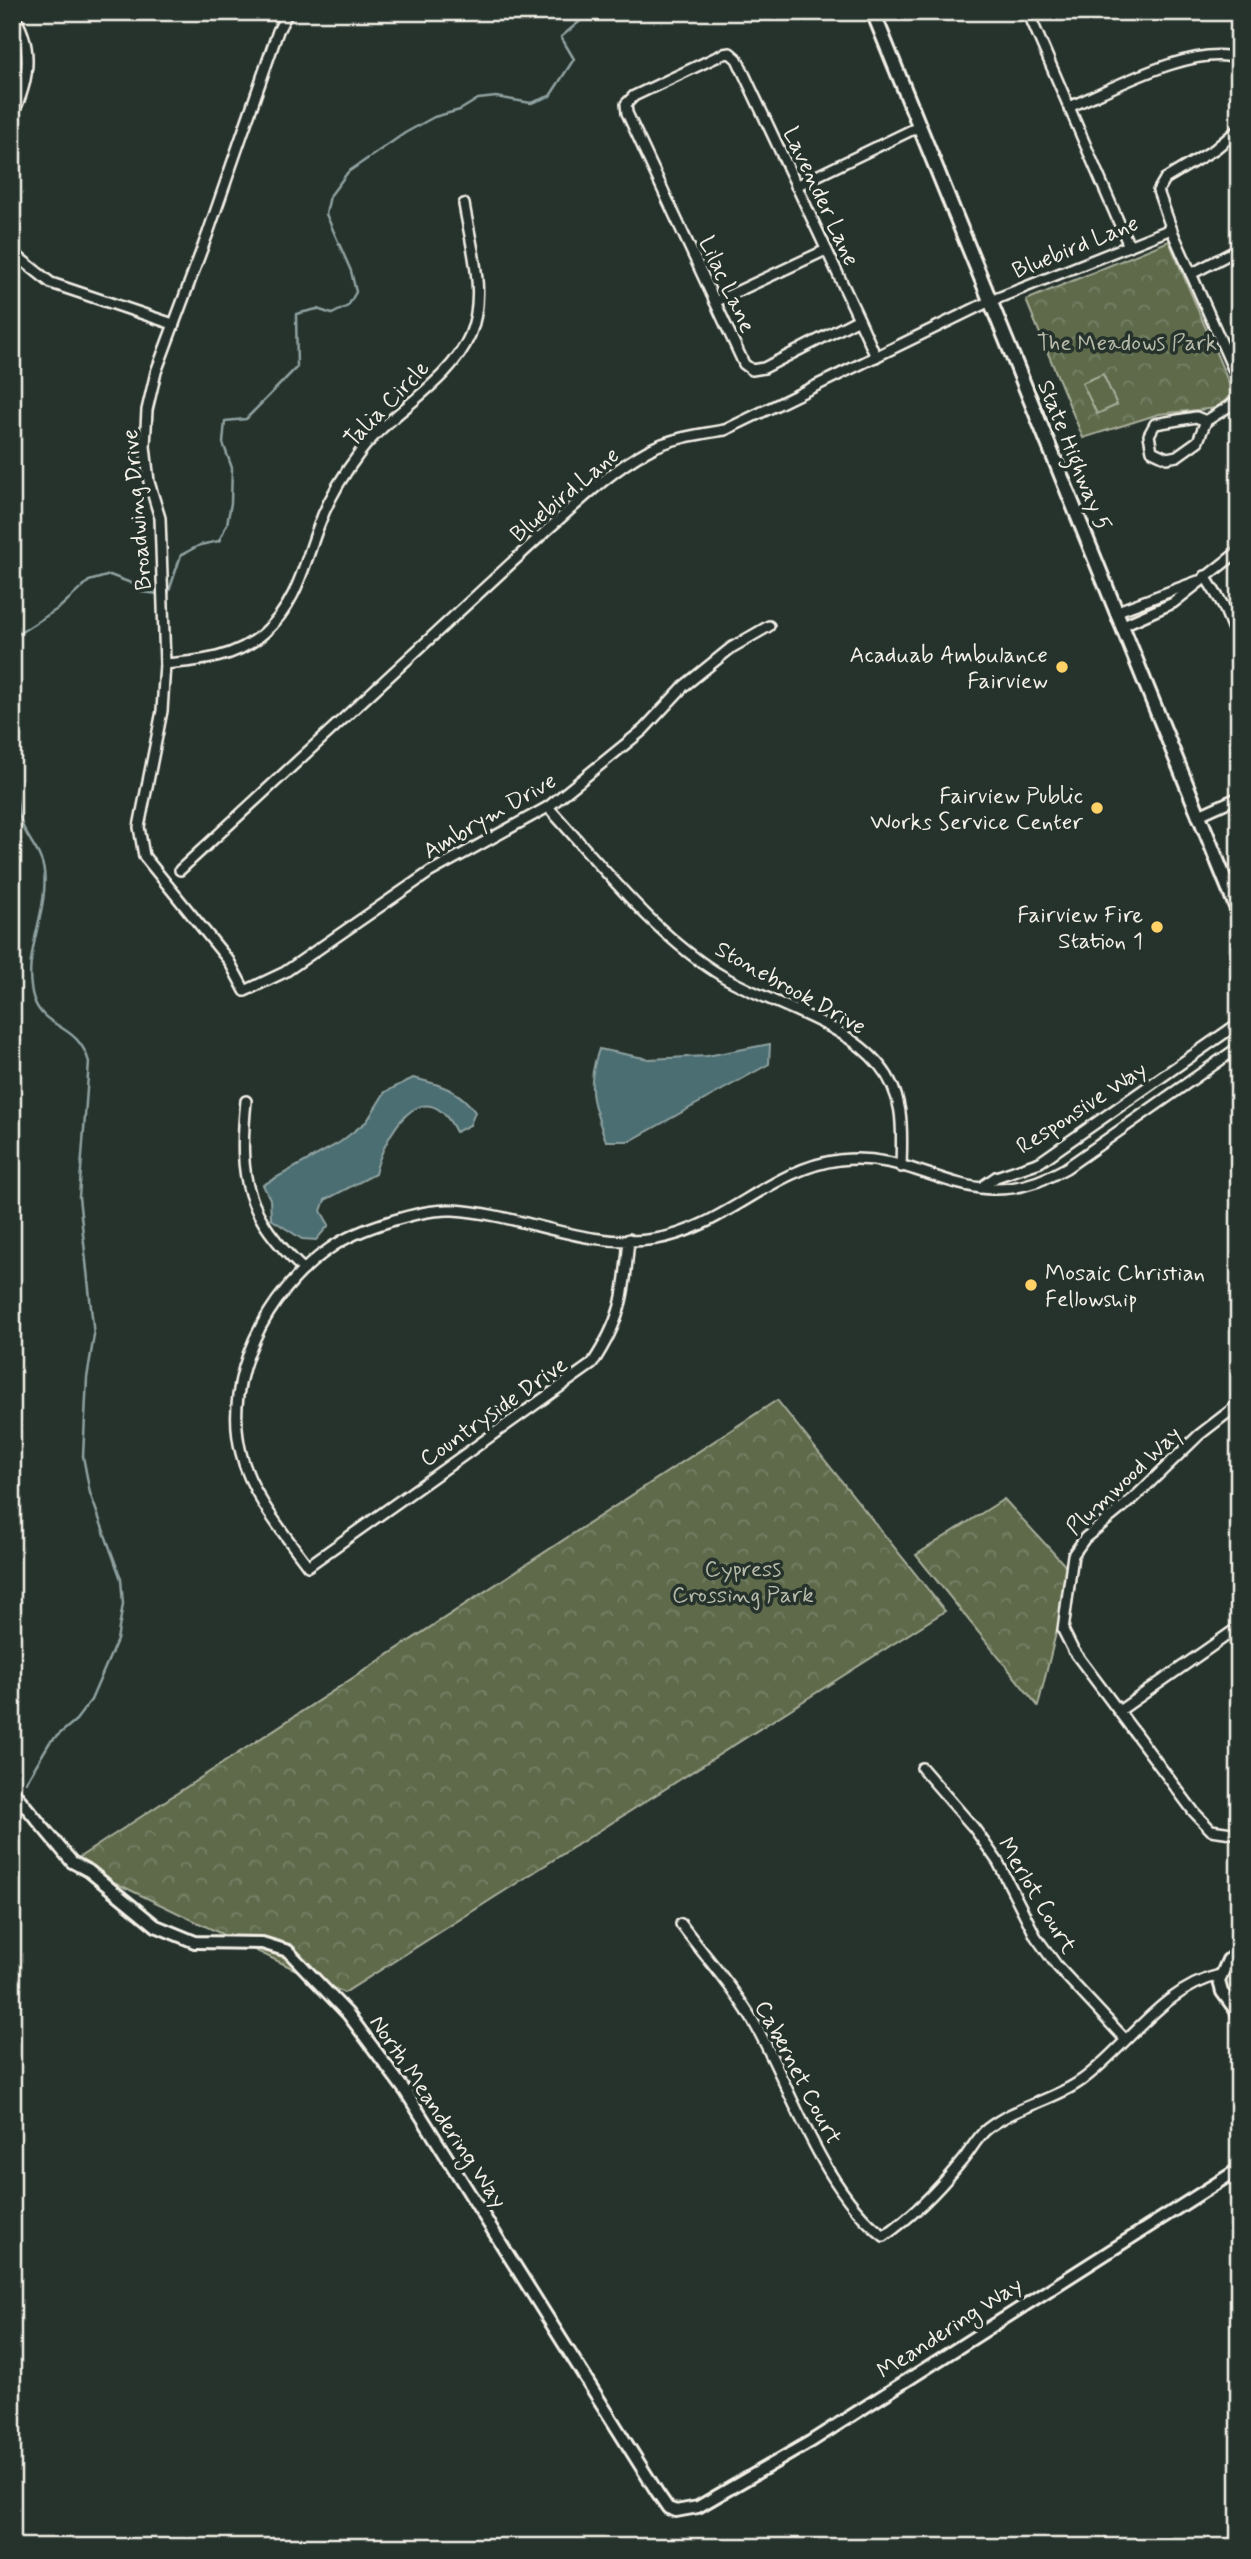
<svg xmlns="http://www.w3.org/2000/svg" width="1251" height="2559" font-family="Mynerve,sans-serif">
<defs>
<pattern id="park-crowns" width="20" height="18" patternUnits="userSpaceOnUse" patternTransform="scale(1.75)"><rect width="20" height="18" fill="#5e6b4c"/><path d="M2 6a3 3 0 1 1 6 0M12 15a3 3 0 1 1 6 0" fill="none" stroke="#768166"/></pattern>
</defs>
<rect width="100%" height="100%" fill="#26332d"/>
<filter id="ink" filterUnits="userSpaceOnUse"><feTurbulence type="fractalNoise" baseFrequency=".0143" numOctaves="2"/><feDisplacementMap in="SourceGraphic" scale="14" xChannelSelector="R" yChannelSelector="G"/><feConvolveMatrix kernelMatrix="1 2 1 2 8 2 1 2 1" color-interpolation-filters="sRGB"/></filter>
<g filter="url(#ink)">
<g fill="url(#park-crowns)" stroke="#a9ae9a" stroke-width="2">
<path d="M1169 241 1233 393 1217 408 1159 414 1083 438 1026 300Z"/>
<path d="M777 1400 945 1611 344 1993 72 1862Z"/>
<path d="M1004 1499 1071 1572 1038 1706 916 1555Z"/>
</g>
<path fill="#5e6b4c" stroke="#a9ae9a" stroke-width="2" d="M1103 374 1117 405 1097 414 1082 383Z"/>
<g fill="#4c6e72" stroke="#8fa2a1" stroke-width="2">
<path d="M770 1044 769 1064 630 1141H606C593 1105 585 1087 599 1049L649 1059 707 1056Z"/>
<path d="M413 1078C439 1084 460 1090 475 1112L470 1125 456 1132C424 1067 383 1137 375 1174L325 1200 321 1211 329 1225 316 1240 302 1239 271 1219 270 1199 263 1185 339 1143 367 1121 385 1092Z"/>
</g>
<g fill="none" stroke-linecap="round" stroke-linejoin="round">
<g stroke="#8fa2a1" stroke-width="2.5">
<path d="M165 594H168L181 555 200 545 219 541 227 524 231 503 232 468 223 443 225 421 246 419 297 367 296 314 317 309 332 314 348 306 356 292 351 271 326 214 330 196 348 172 405 133 434 117 460 110 478 99 496 97 531 103 550 96 574 59 561 37 591 12"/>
<path d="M12 638 59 608 89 581 110 575 131 583 142 592 159 594"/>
<path d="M12 775C19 791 15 806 21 822 27 839 42 853 44 871 49 913 20 958 34 1000 45 1030 78 1023 89 1062L79 1197 94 1335 87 1378 83 1456 90 1493 121 1579 123 1604 117 1640 91 1700 76 1720 50 1742 26 1782"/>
<path d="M12 1810 14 1807"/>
</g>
<defs>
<g id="minor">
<path d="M288 12 278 31 208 233 156 372 147 410 145 446 149 482 160 518 165 664 162 711 139 827 144 856 229 961 245 991 285 972 430 872 548 807 643 730 684 686 731 648 769 626"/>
<path d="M1028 12 1129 246"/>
<path d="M12 13C35 46 29 82 12 116"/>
<path d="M1069 107C1110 90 1196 42 1239 59"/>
<path d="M1239 129 1215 149 1165 179 1158 191 1173 233 1239 382"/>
<path d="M796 186 918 127"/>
<path d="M12 252 51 283 173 324"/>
<path d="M1191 274 1239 249"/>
<path d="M715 302 826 250"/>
<path d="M859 319 764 368 752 370 744 364 627 113 626 104 634 96 723 54 730 53 737 59 859 319 876 357"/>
<path d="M1206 421 1196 417 1155 424 1149 435 1152 451 1167 458 1177 456 1198 441 1206 421 1239 400"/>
<path d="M1205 576 1223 605 1239 644"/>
<path d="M1115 612 1198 581"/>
<path d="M1121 626 1173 603 1239 551"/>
<path d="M165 664C201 661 236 658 264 633 297 604 304 564 319 525 328 500 345 472 361 451 392 410 449 384 470 335 487 294 471 246 464 204"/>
<path d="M548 807C600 864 657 938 724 977 772 1005 845 1022 880 1066 905 1096 902 1130 901 1167"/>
<path d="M1197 816 1239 797"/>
<path d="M180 870 546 531C578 503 610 471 647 451 670 438 700 434 725 430L988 302 1171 229"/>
<path d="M246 1101C238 1180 246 1215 304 1270"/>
<path d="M980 1188 996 1177 1040 1162 1239 1023"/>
<path d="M629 1239C624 1294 623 1317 592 1364L308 1566C283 1532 251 1495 241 1453 222 1378 267 1292 329 1249 347 1236 371 1227 391 1221 410 1215 433 1209 453 1210 522 1214 586 1250 656 1239 724 1228 772 1168 839 1160 926 1149 970 1224 1066 1168L1239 1047"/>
<path d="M1239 1404 1199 1435 1135 1497 1085 1538 1073 1555 1063 1630 1073 1650 1194 1812 1211 1830 1239 1834"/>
<path d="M1119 1711 1239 1627"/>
<path d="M922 1768 974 1828 998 1862 1036 1937 1057 1966 1125 2039"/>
<path d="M681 1924C706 1958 737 1991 757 2028 792 2091 824 2192 884 2236 913 2216 939 2189 961 2162 970 2152 977 2137 987 2129 1016 2106 1053 2101 1082 2080 1128 2046 1162 1988 1220 1975"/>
</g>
<g id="tertiary">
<path d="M12 1790 72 1862 89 1871 156 1926 195 1942 262 1943 288 1951 348 2014 406 2092 657 2492 668 2508 676 2511 698 2507 810 2442 1239 2169"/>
<path d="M1239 1953 1228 1960 1219 1981 1222 1992 1239 2015"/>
</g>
<path id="secondary" d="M873 12 1239 914"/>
</defs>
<use href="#minor" stroke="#f4f1e8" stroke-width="14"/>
<use href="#tertiary" stroke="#f4f1e8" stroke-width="16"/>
<use href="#secondary" stroke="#f4f1e8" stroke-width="18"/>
<use href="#minor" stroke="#26332d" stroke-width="9"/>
<use href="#tertiary" stroke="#26332d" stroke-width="10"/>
<use href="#secondary" stroke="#26332d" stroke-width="12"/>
</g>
</g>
<g fill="#ffd166" stroke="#26332d" stroke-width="2.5">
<circle cx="1062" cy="667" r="7"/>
<circle cx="1097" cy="808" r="7"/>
<circle cx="1157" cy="927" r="7"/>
<circle cx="1031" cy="1285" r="7"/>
</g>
<g text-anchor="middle" stroke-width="7" stroke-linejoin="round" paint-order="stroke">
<g font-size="23" fill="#f4f1e8" stroke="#26332d">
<text transform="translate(822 196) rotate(65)" y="8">Lavender Lane</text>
<text transform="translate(1075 246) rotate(-22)" y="8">Bluebird Lane</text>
<text transform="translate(728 284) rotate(65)" y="8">Lilac Lane</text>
<text transform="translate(386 403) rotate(-46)" y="8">Talia Circle</text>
<text transform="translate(1075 455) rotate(68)" y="8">State Highway 5</text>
<text transform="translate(564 494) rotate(-40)" y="8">Bluebird Lane</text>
<text transform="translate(136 510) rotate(-95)" y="8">Broadwing Drive</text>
<text transform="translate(489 815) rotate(-30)" y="8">Ambrym Drive</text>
<text transform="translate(791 987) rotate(29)" y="8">Stonebrook Drive</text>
<text transform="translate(1081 1107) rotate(-33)" y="8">Responsive Way</text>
<text transform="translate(493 1411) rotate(-35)" y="8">Countryside Drive</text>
<text transform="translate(1123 1480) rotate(-43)" y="8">Plumwood Way</text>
<text transform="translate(1038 1895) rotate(59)" y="8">Merlot Court</text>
<text transform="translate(799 2072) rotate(62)" y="8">Cabernet Court</text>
<text transform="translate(439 2111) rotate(56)" y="8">North Meandering Way</text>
<text transform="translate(949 2327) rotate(-33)" y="8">Meandering Way</text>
</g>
<g font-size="23" fill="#b8bbaa" stroke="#26332d">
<text x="1127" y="350">The Meadows Park</text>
<text x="743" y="1576">Cypress<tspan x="743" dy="26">Crossing Park</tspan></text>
</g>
<g font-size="23" fill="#f4f1e8" stroke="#26332d" text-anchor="end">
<text x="1048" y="662">Acaduab Ambulance<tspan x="1048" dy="26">Fairview</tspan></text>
<text x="1083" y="803">Fairview Public<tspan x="1083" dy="26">Works Service Center</tspan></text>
<text x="1143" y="922">Fairview Fire<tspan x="1143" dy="26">Station 1</tspan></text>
<text x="1045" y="1280" text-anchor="start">Mosaic Christian<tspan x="1045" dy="26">Fellowship</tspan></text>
</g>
</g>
<rect width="1251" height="2559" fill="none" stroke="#26332d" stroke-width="42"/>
<rect x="21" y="21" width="1209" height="2517" fill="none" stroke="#f4f1e8" stroke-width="2.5" filter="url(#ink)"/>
</svg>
